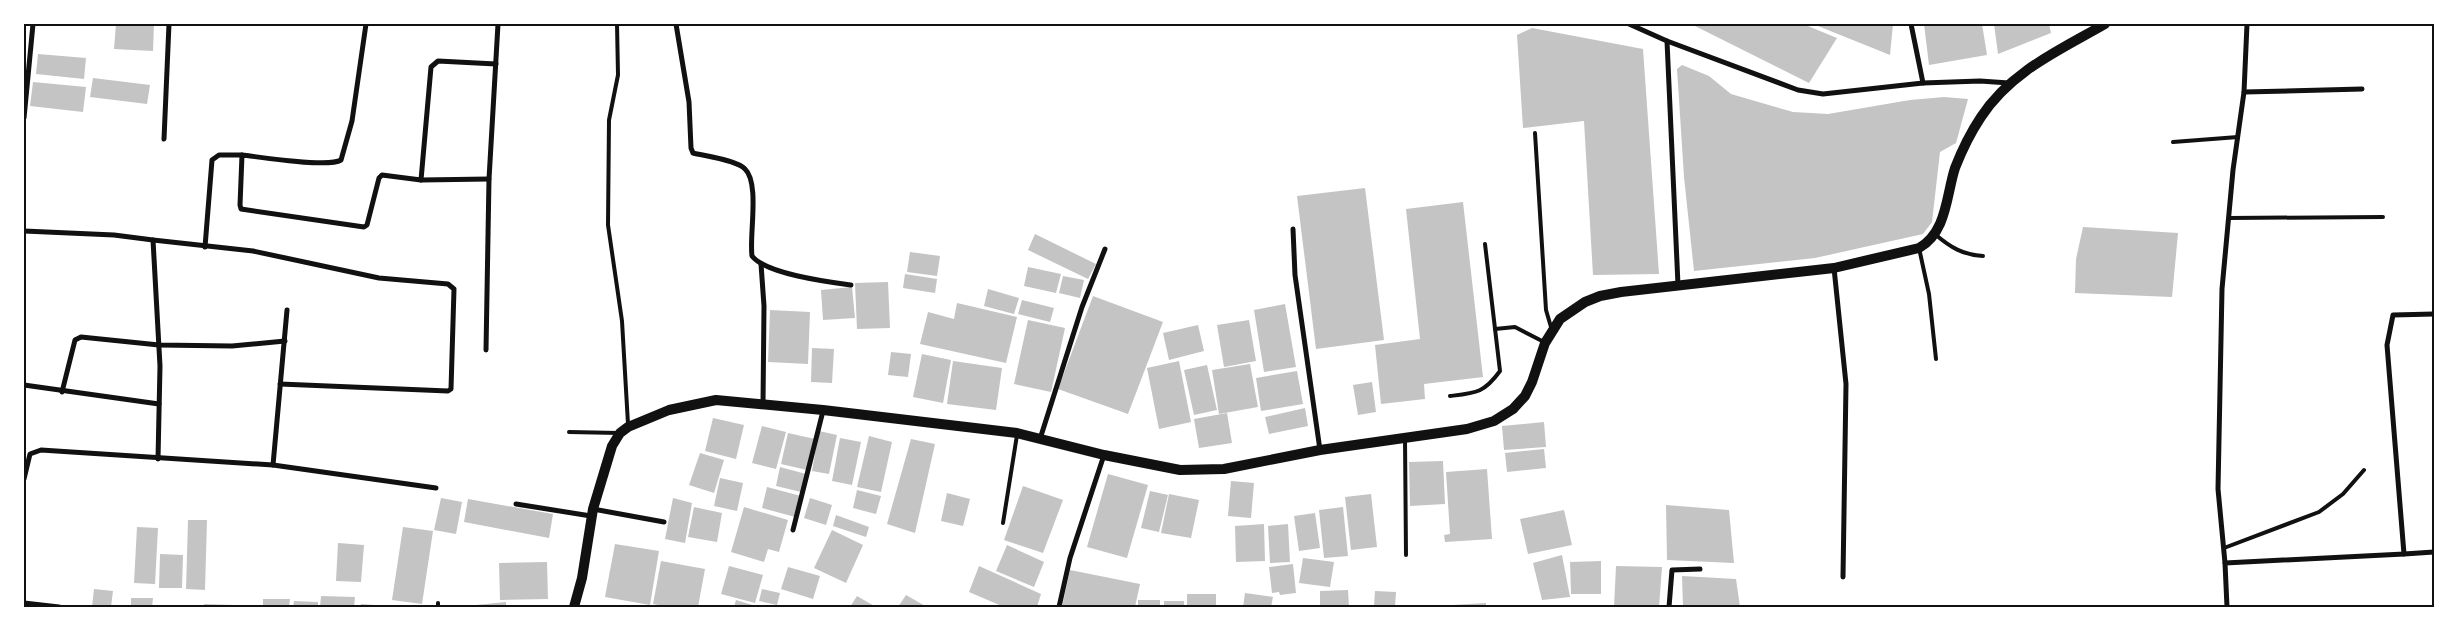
<svg xmlns="http://www.w3.org/2000/svg" width="2458" height="631" font-family="Karla,sans-serif">
<rect width="100%" height="100%" fill="#fff"/>
<g fill="#c4c4c4">
<path d="M116 24H154L153 51 114 49Z"/>
<path d="M1691 24H1803L1837 38 1809 83Z"/>
<path d="M1813 24H1893L1890 55Z"/>
<path d="M1924 24H1982L1987 55 1929 65Z"/>
<path d="M1994 24H2049L2051 33 1998 54Z"/>
<path d="M1532 28 1643 49 1659 274 1593 275 1584 121 1523 128 1517 35Z"/>
<path d="M38 54 86 58 84 79 36 74Z"/>
<path d="M1682 65 1709 76 1731 94 1793 112 1828 114 1910 100 1944 97 1968 99 1956 143 1940 152 1932 222 1923 234 1815 258 1694 271 1684 177 1677 69Z"/>
<path d="M93 78 150 85 147 104 90 97Z"/>
<path d="M33 82 86 87 83 112 30 106Z"/>
<path d="M1365 188 1384 340 1316 349 1297 196Z"/>
<path d="M1463 202 1483 377 1424 384 1425 399 1381 404 1375 345 1420 339 1406 209Z"/>
<path d="M2083 227 2178 233 2172 297 2075 293 2076 259Z"/>
<path d="M1035 234 1096 264 1088 279 1028 250Z"/>
<path d="M910 252 940 256 937 276 907 272Z"/>
<path d="M1028 267 1061 274 1056 293 1024 286Z"/>
<path d="M905 274 937 279 935 293 903 288Z"/>
<path d="M1063 276 1084 280 1080 298 1059 293Z"/>
<path d="M888 282 890 328 857 329 855 283Z"/>
<path d="M852 287 855 318 823 320 821 290Z"/>
<path d="M988 289 1019 298 1014 314 984 306Z"/>
<path d="M1093 296 1163 322 1128 414 1058 389Z"/>
<path d="M1022 300 1054 308 1050 322 1018 314Z"/>
<path d="M957 303 1017 317 1006 363 920 344 928 312 954 319Z"/>
<path d="M1285 304 1296 367 1264 372 1254 310Z"/>
<path d="M770 310 810 312 808 364 768 362Z"/>
<path d="M1028 320 1065 328 1051 392 1014 384Z"/>
<path d="M1249 320 1256 361 1224 367 1217 325Z"/>
<path d="M1198 325 1204 351 1169 360 1163 333Z"/>
<path d="M812 348 834 349 832 383 811 382Z"/>
<path d="M891 352 911 354 908 377 888 375Z"/>
<path d="M922 354 951 360 943 403 913 397Z"/>
<path d="M953 361 1002 368 996 410 947 404Z"/>
<path d="M1179 361 1191 422 1159 429 1147 368Z"/>
<path d="M1250 364 1258 407 1219 414 1212 370Z"/>
<path d="M1207 365 1217 410 1194 415 1184 370Z"/>
<path d="M1297 371 1303 404 1261 411 1256 378Z"/>
<path d="M1372 382 1376 412 1358 415 1353 385Z"/>
<path d="M1305 408 1308 426 1269 434 1265 417Z"/>
<path d="M1227 413 1232 443 1199 448 1194 419Z"/>
<path d="M713 418 744 425 736 459 705 451Z"/>
<path d="M1544 422 1546 447 1504 450 1502 426Z"/>
<path d="M762 426 786 432 776 469 752 463Z"/>
<path d="M819 431 837 435 829 474 812 471Z"/>
<path d="M788 433 815 439 807 470 781 464Z"/>
<path d="M869 436 892 442 881 492 857 487Z"/>
<path d="M840 438 861 442 852 485 832 481Z"/>
<path d="M911 439 935 444 915 533 887 524Z"/>
<path d="M1544 449 1546 468 1507 472 1505 453Z"/>
<path d="M700 453 724 460 714 493 689 485Z"/>
<path d="M1443 461 1445 504 1410 506 1409 462Z"/>
<path d="M780 467 806 474 801 492 776 486Z"/>
<path d="M1487 469 1492 539 1445 542 1444 535 1450 534 1446 472Z"/>
<path d="M1108 474 1148 485 1127 558 1087 547Z"/>
<path d="M720 478 743 483 737 511 714 506Z"/>
<path d="M1231 481 1254 483 1251 518 1228 516Z"/>
<path d="M1023 486 1063 500 1043 553 1004 540Z"/>
<path d="M767 487 801 496 795 517 762 508Z"/>
<path d="M857 490 881 496 876 514 853 508Z"/>
<path d="M1150 491 1168 495 1159 532 1141 528Z"/>
<path d="M947 493 970 499 963 526 941 521Z"/>
<path d="M1169 494 1199 500 1191 538 1161 533Z"/>
<path d="M1371 494 1377 547 1351 550 1345 497Z"/>
<path d="M441 498 462 502 456 534 434 530Z"/>
<path d="M673 498 692 503 685 543 665 539Z"/>
<path d="M810 498 832 505 826 525 804 518Z"/>
<path d="M468 499 553 514 549 538 464 522Z"/>
<path d="M1666 505 1729 510 1734 563 1667 560Z"/>
<path d="M694 507 722 513 717 542 688 537Z"/>
<path d="M744 507 788 520 779 552 768 549 764 562 731 552Z"/>
<path d="M1343 507 1348 556 1324 558 1319 510Z"/>
<path d="M1564 510 1572 545 1528 554 1520 519Z"/>
<path d="M1315 513 1320 548 1299 551 1294 516Z"/>
<path d="M836 515 869 527 866 537 833 526Z"/>
<path d="M188 520H207L205 590 186 589Z"/>
<path d="M1264 524 1265 561 1236 562 1235 526Z"/>
<path d="M1288 524 1290 562 1270 563 1268 526Z"/>
<path d="M137 527 158 528 155 584 134 583Z"/>
<path d="M403 527 433 531 422 604 392 600Z"/>
<path d="M832 530 863 545 846 583 814 568Z"/>
<path d="M338 543 364 545 361 582 336 581Z"/>
<path d="M615 544 659 551 650 605 605 597Z"/>
<path d="M1007 545 1044 562 1034 587 996 571Z"/>
<path d="M160 554 183 555 182 588H159Z"/>
<path d="M1562 555 1570 597 1542 600 1533 563Z"/>
<path d="M1303 558 1334 562 1330 587 1299 583Z"/>
<path d="M661 561 705 569 698 607H670L653 604Z"/>
<path d="M1601 561V594H1571L1570 562Z"/>
<path d="M547 562 548 599 500 600 499 563Z"/>
<path d="M1293 564 1296 593 1280 595 1279 592 1272 593 1269 567Z"/>
<path d="M729 566 763 575 755 603 721 594Z"/>
<path d="M979 566 1041 594 1037 607H1004L969 592Z"/>
<path d="M1616 566 1662 567 1659 607H1614Z"/>
<path d="M788 567 820 576 813 599 781 589Z"/>
<path d="M1070 570 1140 584 1135 607H1062Z"/>
<path d="M1682 576 1736 579 1740 607H1683Z"/>
<path d="M94 589 113 591 111 607H92Z"/>
<path d="M762 589 780 593 777 605 759 601Z"/>
<path d="M1348 590 1349 607H1320V591Z"/>
<path d="M1375 591 1396 592 1395 607H1374Z"/>
<path d="M1245 593 1273 597 1271 607H1243Z"/>
<rect x="1187" y="594" width="29" height="13"/>
<path d="M906 595 927 607H898Z"/>
<path d="M321 596 355 597 354 607H320Z"/>
<path d="M857 596 876 607H850Z"/>
<path d="M131 598H153L152 607H131Z"/>
<path d="M263 599H290L289 607H263Z"/>
<path d="M736 600 759 607H734Z"/>
<rect x="1138" y="600" width="22" height="7"/>
<path d="M294 601 318 602V607H293Z"/>
<rect x="1164" y="601" width="20" height="6"/>
<path d="M506 602V607H466V606Z"/>
<path d="M1486 603V607H1452V605Z"/>
<path d="M204 604 236 605 235 607H204Z"/>
<path d="M361 604 390 606V607H361Z"/>
</g>
<g fill="none" stroke-linecap="round" stroke-linejoin="round">
<g stroke="#111" stroke-width="4">
<path d="M617 24 618 75 609 120 608 225 622 321 628 424"/>
<path d="M1535 133 1546 310 1551 327"/>
<path d="M2173 142 2238 137"/>
<path d="M2229 218 2383 217"/>
<path d="M1936 235C1950 247 1963 255 1983 256"/>
<path d="M1919 248 1929 294 1936 359"/>
<path d="M1495 329 1515 327 1544 342"/>
<path d="M1450 396C1476 393 1484 393 1500 371L1485 244"/>
<path d="M569 432 619 433"/>
<path d="M1405 439 1406 555"/>
<path d="M1003 523 1017 435"/>
<path d="M2224 548 2319 512 2343 494 2364 470"/>
<path d="M438 603V607"/>
</g>
<g stroke="#111" stroke-width="5">
<path d="M366 24 352 121 341 160C328 168 260 157 242 155L240 205 241 209 364 227 367 225 379 178 382 175 421 180 489 179"/>
<path d="M676 24 689 102 691 148 693 153C705 156 737 160 745 169 760 183 749 236 752 256 766 274 828 282 851 285"/>
<path d="M1629 24 1667 41 1798 90 1823 94 1923 83 1980 81 2009 83"/>
<path d="M1911 24 1923 83"/>
<path d="M1667 41 1678 285"/>
<path d="M2244 92 2362 89"/>
<path d="M24 118 33 24"/>
<path d="M164 139 169 24"/>
<path d="M421 180 431 67 438 61 496 64"/>
<path d="M1293 229 1295 275 1320 450"/>
<path d="M24 231 114 235 153 240 160 366 158 459"/>
<path d="M153 240 253 251 379 278 448 284 454 289 451 389 448 391 280 384"/>
<path d="M205 247 212 160 219 155H242"/>
<path d="M761 264 764 306 763 404"/>
<path d="M1834 268 1846 384 1843 577"/>
<path d="M486 350 489 179 498 24"/>
<path d="M24 385 159 404"/>
<path d="M62 392 75 340 81 337 159 345 232 346 285 341"/>
<path d="M1040 439 1082 307 1105 249"/>
<path d="M273 465 287 310"/>
<path d="M24 479 30 454 41 450 273 465 436 488"/>
<path d="M516 504 591 516"/>
<path d="M593 509 664 522"/>
<path d="M793 530 823 411"/>
<path d="M2404 554 2434 552"/>
<path d="M2225 563 2404 554 2387 345 2393 315 2434 314"/>
<path d="M24 603 59 607"/>
<path d="M1059 607 1070 558 1104 455"/>
<path d="M1669 607 1672 570 1700 569"/>
<path d="M2227 607 2225 563 2218 489 2222 289 2233 170 2244 92 2247 24"/>
</g>
<path stroke="#111" stroke-width="10" d="M574 607 582 578 593 509 612 446 620 433 628 427 669 410 716 400 823 410 1017 433 1104 455 1180 470 1224 469 1320 450 1467 429 1494 421 1513 409 1525 396 1532 382 1545 343 1560 319 1585 302 1600 296 1621 292 1834 268 1919 248C1947 232 1946 196 1955 168 1962 150 1971 132 1981 117 2011 71 2060 50 2105 24"/>
</g>
<rect width="2458" height="631" fill="none" stroke="#ffffff" stroke-width="50"/>
<rect x="25" y="25" width="2408" height="581" fill="none" stroke="#111" stroke-width="2"/>
</svg>
